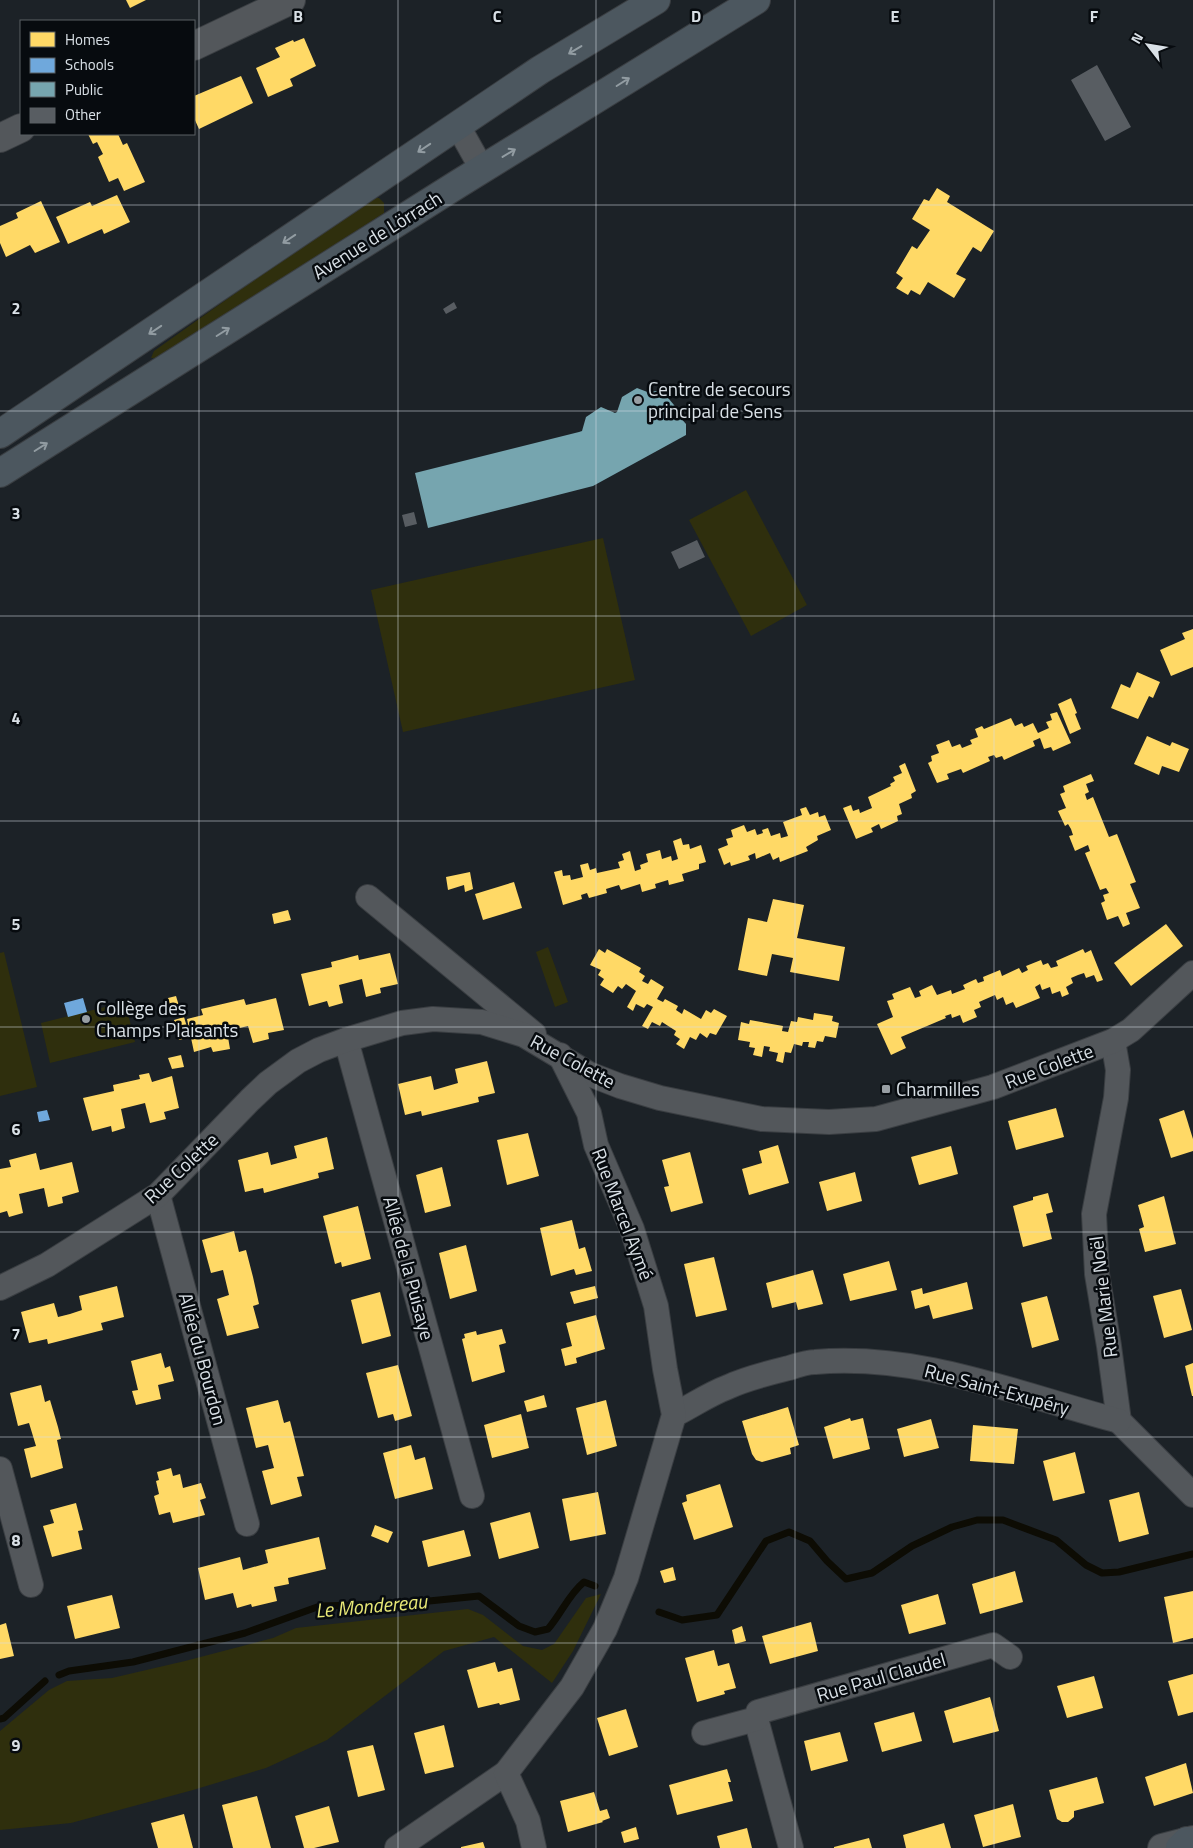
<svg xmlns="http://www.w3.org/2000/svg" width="1193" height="1848" font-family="'Titillium Web',sans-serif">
<rect width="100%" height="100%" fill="#1c2227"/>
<g fill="#2f2f0d">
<path d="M371 197 379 198 384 203V213L158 358H151L154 351Z"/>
<path d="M746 490 807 605 751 636 689 520Z"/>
<path d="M603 538 635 680 403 732 371 590Z"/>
<path d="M548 947 568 1002 555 1007 536 952Z"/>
<path d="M4 952 37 1087 0 1096V953Z"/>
<path d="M125 1002 135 1042 50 1063 41 1023Z"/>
<path d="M601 1594 573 1651 552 1683 494 1637 444 1651 327 1740 266 1768 193 1790 71 1823 0 1830V1731L49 1690 67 1681 112 1678 185 1661 273 1638 296 1628 468 1609 483 1615 523 1646 542 1650 554 1644 586 1598Z"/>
</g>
<g fill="#ffd966">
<path d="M126 0H146L130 8Z"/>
<path d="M304 38 316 66 290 79 293 86 268 97 256 68 280 57 275 48 293 40 294 42Z"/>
<path d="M241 76 253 103 199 129 194 118V96Z"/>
<path d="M88 134H118L123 145 127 143 145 182 124 191 118 178 109 182 98 157 103 154 97 142 93 144Z"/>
<path d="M937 188 950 196 947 202 994 231 981 252 973 247 956 274 966 279 954 298 928 282 920 295 911 290 908 295 896 288 903 278 896 273 912 246 917 249 930 230 912 219 924 199 929 201Z"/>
<path d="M117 195 130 222 104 234 102 229 68 244 56 217 90 202 92 206Z"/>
<path d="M41 201 60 242 35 253 30 245 6 257 0 243V226L18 218 16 213Z"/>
<path d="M1193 629V667L1171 676 1160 650 1185 639 1182 633Z"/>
<path d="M1137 672 1160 682 1153 698 1149 696 1138 719 1111 708 1121 684 1130 688Z"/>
<path d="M1071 698 1077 713 1075 714 1081 729 1070 734 1058 704Z"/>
<path d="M1057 712 1071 743 1053 751 1051 747 1044 749 1040 738 1033 741 1035 746 1017 754 1004 760 1002 756 996 758 994 755 988 757 990 761 963 773 961 769 947 774 949 779 937 783 928 763 932 761 931 756 939 753 936 745 949 740 952 747 960 744 962 748 972 744 970 740 978 737 975 729 982 726 984 729 1011 718 1015 726 1022 723 1024 727 1033 723 1038 733 1049 728 1046 722 1052 720 1050 714Z"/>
<path d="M1147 736 1170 746 1172 742 1189 749 1179 772 1162 766 1159 775 1134 764Z"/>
<path d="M905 763 916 791 911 794 912 798 899 804 902 814 897 816 898 821 881 829 879 824 871 828 873 832 856 839 843 808 851 805 853 811 859 809 860 813 872 808 868 797 891 786 890 784 895 781 893 777 902 773 899 766Z"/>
<path d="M1091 774 1094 781 1086 784 1089 792 1085 794 1087 800 1093 797 1109 837 1117 834 1136 882 1130 884 1140 908 1126 913 1130 924 1123 927 1118 916 1107 920 1101 903 1105 901 1103 895 1109 893 1106 888 1100 890 1085 853 1090 851 1088 845 1075 851 1069 836 1073 835 1071 829 1068 824 1065 826 1058 811 1066 808 1060 794 1065 792 1063 786Z"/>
<path d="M806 807 810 815 818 812 819 817 825 815 831 830 817 836 818 840 806 847 808 851 780 862 779 857 773 860 770 853 756 859 755 853 748 856 750 860 731 866 730 862 724 865 718 849 728 845 726 839 733 837 731 830 744 825 747 832 755 829 757 835 763 833 762 830 768 828 771 836 780 833 781 838 788 836 783 822 802 815 800 809Z"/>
<path d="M681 838 683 845 689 844 690 849 701 845 706 862 699 864V869L682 874 684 881 669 885 668 880 655 884 656 888 642 892 640 884 621 890 619 885 606 889 607 893 589 898 587 893 581 895 582 899 563 905 554 872 562 870 563 876 570 875 571 880 583 877 580 865 588 863 590 870 596 868 597 873 620 868 618 862 624 860 622 854 630 851 635 871 641 869 640 865 648 862 646 854 660 850 662 859 671 856 672 861 678 859 673 841Z"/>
<path d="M470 872 473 889 465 892 464 885 448 890 446 877Z"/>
<path d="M514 882 522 908 483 920 475 894Z"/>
<path d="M773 899 804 905 797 938 845 947 839 981 790 972 793 958 772 954 767 976 738 970 748 918 767 922Z"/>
<path d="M288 910 291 920 274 924 272 914Z"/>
<path d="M1166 924 1183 946 1131 986 1114 963Z"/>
<path d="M599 949 605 953 607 949 641 968 639 972 645 976 642 981 648 984 651 979 664 987 657 999 663 1002 665 999 678 1006 676 1010 682 1014 684 1009 701 1019 706 1010 711 1013 714 1009 727 1016 716 1035 710 1033 707 1038 700 1033 696 1040 690 1037 684 1049 676 1044 680 1039 674 1035 676 1031 662 1022 660 1026 652 1022 648 1029 642 1026 653 1007 647 1004 644 1008 636 1004 633 1011 627 1007 636 991 626 984 622 989 618 986 613 993 600 985 604 979 598 975 601 970 590 965Z"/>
<path d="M1083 949 1085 953 1091 950 1103 980 1097 982 1094 975 1086 978 1084 973 1078 975 1071 978 1073 983 1066 987 1069 994 1062 997 1060 991 1052 994 1050 987 1042 990 1040 984 1035 987 1040 998 1016 1008 1013 1002 1006 1005 1003 997 997 1000 995 995 979 1002 981 1007 974 1010 977 1017 963 1023 960 1015 952 1018 951 1014 945 1016 946 1018 901 1037 906 1048 891 1055 877 1024 893 1017 887 1001 894 999 892 994 910 987 915 998 921 996 919 991 932 985 937 995 951 990 952 994 965 989 963 985 976 979 978 983 984 981 983 977 1000 970 1002 976 1019 968 1022 973 1028 970 1026 966 1041 960 1043 965 1048 963 1051 968 1058 966 1056 961Z"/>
<path d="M390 953 398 984 380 988 381 993 366 997 362 979 339 985 343 1003 329 1007 327 1001 309 1006 301 974 332 967 331 962 343 959 358 955 359 960Z"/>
<path d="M176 996 179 1006 171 1008 168 998Z"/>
<path d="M276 998 284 1030 268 1033 269 1039 253 1043 248 1026 227 1031 230 1049 213 1052 211 1047 194 1052 187 1019 203 1015 201 1009 244 999 246 1005Z"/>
<path d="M814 1013 833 1016 832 1021 839 1023 836 1038 825 1036 823 1042 817 1041 815 1048 808 1047 809 1042H803L802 1046 794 1044 791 1053 785 1052 783 1063 776 1061 778 1053 769 1051 770 1047 764 1046 762 1057 753 1055 755 1048 749 1047 750 1042 738 1040 741 1022 749 1024 750 1020 783 1026 782 1031 788 1032 791 1021 797 1022 798 1017 813 1020Z"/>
<path d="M184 1017 190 1037 179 1040 174 1020Z"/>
<path d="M181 1055 184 1067 172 1069 168 1058Z"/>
<path d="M487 1061 495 1093 478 1097 479 1102 422 1116 421 1111 405 1115 398 1084 431 1076 434 1090 458 1083 455 1069Z"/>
<path d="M149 1073 152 1082 172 1076 179 1108 164 1112 166 1119 150 1123 145 1103 121 1109 125 1128 112 1132 111 1126 92 1131 83 1098 114 1091 113 1085 140 1079 139 1075Z"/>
<path d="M1056 1108 1064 1137 1016 1150 1008 1121Z"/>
<path d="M1184 1110 1193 1139V1151L1171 1158 1159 1119Z"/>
<path d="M528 1133 539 1176 507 1185 497 1140Z"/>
<path d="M327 1137 334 1169 318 1173 319 1178 264 1193 263 1188 245 1192 238 1160 268 1152 271 1165 297 1158 294 1146Z"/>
<path d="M778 1145 789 1183 749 1195 742 1169 762 1163 759 1151Z"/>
<path d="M951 1146 958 1174 919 1185 911 1157Z"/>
<path d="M690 1152 703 1203 671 1212 664 1187 669 1186 662 1160Z"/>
<path d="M36 1153 40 1170 72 1162 79 1192 62 1197 63 1203 48 1207 44 1188 19 1194 23 1213 9 1217 7 1211 0 1213V1169L11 1167 9 1160Z"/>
<path d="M442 1167 451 1206 425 1213 416 1175Z"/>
<path d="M855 1172 862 1201 827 1211 819 1182Z"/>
<path d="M1048 1193 1053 1212 1046 1214 1052 1239 1023 1247 1013 1206 1033 1200V1197Z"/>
<path d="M1164 1196 1176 1244 1145 1252 1139 1229 1144 1227 1138 1205Z"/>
<path d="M358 1206 371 1259 342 1267 341 1262 335 1264 323 1216Z"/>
<path d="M572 1220 579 1249 585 1247 592 1271 576 1275 574 1269 551 1276 540 1228Z"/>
<path d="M234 1231 239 1252 246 1250 253 1277 259 1304 253 1306 259 1328 227 1336 217 1299 229 1295 223 1270 211 1273 202 1240Z"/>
<path d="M466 1245 477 1291 450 1299 439 1253Z"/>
<path d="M714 1257 727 1310 696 1317 684 1264Z"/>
<path d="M889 1261 897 1290 850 1301 843 1274Z"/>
<path d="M813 1270 823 1304 798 1310 796 1302 772 1308 766 1283Z"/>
<path d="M967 1282 973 1309 933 1319 929 1305 915 1309 911 1291 922 1288 923 1294Z"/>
<path d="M117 1286 124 1317 101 1323 103 1330 48 1344 47 1339 29 1343 21 1312 54 1303 58 1317 70 1314 82 1310 79 1296Z"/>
<path d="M595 1286 598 1298 574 1304 570 1292Z"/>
<path d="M1181 1289 1192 1330 1164 1338 1153 1296Z"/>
<path d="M380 1292 391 1336 362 1344 351 1300Z"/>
<path d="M1047 1296 1059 1340 1032 1348 1021 1303Z"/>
<path d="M596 1315 605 1349 576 1358 577 1363 565 1366 561 1349 572 1346 566 1323Z"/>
<path d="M502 1329 506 1343 499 1345 505 1372 472 1382 462 1339 465 1338 464 1334 476 1331 477 1335Z"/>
<path d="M161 1353 165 1368 170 1366 174 1381 158 1385 161 1399 136 1405 132 1391 138 1390 131 1361Z"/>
<path d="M1193 1363V1396H1192L1185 1366Z"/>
<path d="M398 1365 412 1416 395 1421 393 1414 378 1418 366 1373Z"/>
<path d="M41 1385 45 1402 50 1400 58 1427 61 1439 57 1440 63 1468 31 1478 24 1449 36 1446 29 1423 18 1426 10 1393Z"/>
<path d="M544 1395 547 1407 527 1412 524 1401Z"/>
<path d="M278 1400 284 1423 290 1421 304 1476 297 1477 302 1496 271 1505 262 1471 274 1468 271 1457 268 1445 256 1448 246 1408Z"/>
<path d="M606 1400 617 1446 587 1455 576 1408Z"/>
<path d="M788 1407 799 1445 790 1448 791 1454 762 1462 756 1460 752 1454 742 1421Z"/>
<path d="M521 1414 529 1448 492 1458 484 1425Z"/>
<path d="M850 1418 851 1421 863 1418 870 1449 833 1459 824 1427Z"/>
<path d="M931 1419 939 1448 904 1457 897 1429Z"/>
<path d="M973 1425 1018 1429 1014 1464 970 1461Z"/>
<path d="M411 1445 415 1460 425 1457 433 1489 395 1499 383 1453Z"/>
<path d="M1075 1452 1085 1493 1053 1501 1043 1461Z"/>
<path d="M171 1468 173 1476 180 1474 183 1488 201 1483 206 1498 200 1500 205 1515 173 1523 170 1512 159 1515 154 1496 159 1494 156 1481 159 1480 157 1472Z"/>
<path d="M720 1484 733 1527 694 1540 682 1503 687 1501 686 1495Z"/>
<path d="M598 1492 606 1534 570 1541 562 1499Z"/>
<path d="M1139 1492 1149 1534 1119 1542 1109 1500Z"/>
<path d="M76 1503 83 1530 78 1531 82 1549 52 1557 43 1526 54 1523 50 1510Z"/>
<path d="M530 1512 539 1548 499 1559 490 1523Z"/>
<path d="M375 1525 393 1532 388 1543 371 1536Z"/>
<path d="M464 1530 471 1556 428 1567 422 1541Z"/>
<path d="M319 1537 326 1569 288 1578 289 1584 274 1587 277 1601 252 1607 251 1604 237 1608 233 1593 205 1600 198 1568 240 1557 243 1570 268 1563 265 1550Z"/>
<path d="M673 1567 676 1580 664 1583 660 1571Z"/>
<path d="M1015 1571 1023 1602 980 1614 972 1584Z"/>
<path d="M1193 1591V1638L1173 1643 1164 1597Z"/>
<path d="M938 1594 946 1624 909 1634 901 1605Z"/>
<path d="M112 1595 120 1628 75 1639 67 1606Z"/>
<path d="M811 1622 818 1651 770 1664 762 1636Z"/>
<path d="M6 1623 14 1656 0 1659V1625Z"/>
<path d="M742 1626 746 1641 735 1644 732 1630Z"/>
<path d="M714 1650 718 1666 729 1663 736 1688 724 1691 725 1694 697 1702 685 1658Z"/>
<path d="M495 1662 498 1672 512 1668 520 1700 500 1705 499 1703 478 1708 467 1670Z"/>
<path d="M1193 1674V1712L1178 1716 1168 1681Z"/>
<path d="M1094 1676 1103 1708 1067 1718 1057 1686Z"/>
<path d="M990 1697 999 1731 953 1743 944 1711Z"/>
<path d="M626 1709 638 1747 609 1756 597 1718Z"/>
<path d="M914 1712 922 1741 882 1752 874 1723Z"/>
<path d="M444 1725 454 1767 425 1774 414 1733Z"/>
<path d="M840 1732 848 1761 811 1771 804 1741Z"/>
<path d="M373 1745 385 1790 358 1797 347 1751Z"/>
<path d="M1186 1763 1193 1793 1154 1806 1145 1777Z"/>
<path d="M727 1769 731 1782H728L733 1801 677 1815 669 1785Z"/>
<path d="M1097 1777 1104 1803 1074 1811V1817L1068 1822H1062L1057 1819 1049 1790Z"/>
<path d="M594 1792 600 1811 607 1809 610 1818 602 1821 603 1822 568 1832 560 1801Z"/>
<path d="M257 1796 271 1848H233L222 1805Z"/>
<path d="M1013 1804 1021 1837 983 1847 974 1815Z"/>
<path d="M329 1806 339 1842 314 1848H304L295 1816Z"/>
<path d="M184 1814 193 1848H158L151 1823Z"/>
<path d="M944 1823 951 1848H906L903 1835Z"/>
<path d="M636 1827 639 1839 624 1843 621 1832Z"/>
<path d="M747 1828 752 1848H720L717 1836Z"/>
<path d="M869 1838 872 1848H834V1847Z"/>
<path d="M483 1842 485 1848H461V1847Z"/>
</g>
<g fill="#6fa8dc">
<path d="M83 998 87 1012 68 1017 64 1003Z"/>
<path d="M47 1110 50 1120 39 1122 37 1112Z"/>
</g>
<path fill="#76a5af" d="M637 388 650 393 655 391 664 393 679 411V416L686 424V435L593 486 428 528 415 473 579 432 582 431 586 417 601 407 615 413 617 412 622 397Z"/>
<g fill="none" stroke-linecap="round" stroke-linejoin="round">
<g stroke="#0d0c04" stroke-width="7">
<path d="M659 1612 682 1620 717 1615 766 1541 789 1532 810 1541 827 1561 846 1579 872 1573 912 1546 952 1527 977 1520H1003L1056 1540 1086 1565 1102 1573 1119 1572 1193 1554"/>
<path d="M59 1675 69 1671 133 1662 245 1633 320 1606 399 1604 479 1596 519 1626 535 1632 548 1629C561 1614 569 1594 584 1582L595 1586"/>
<path d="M0 1719 4 1718 45 1681"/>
</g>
</g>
<g fill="#585d62">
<path d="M1097 65 1131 127 1105 141 1071 80Z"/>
<path d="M454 302 457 308 446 314 443 309Z"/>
<path d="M414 512 417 524 405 527 402 515Z"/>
<path d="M697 540 705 557 679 569 671 552Z"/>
</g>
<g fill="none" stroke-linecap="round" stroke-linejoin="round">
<defs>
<g id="minor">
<path d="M458 126 482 169"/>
<path d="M368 897 534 1034"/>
<path d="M346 1040 472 1496"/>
<path d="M1113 1041 1118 1070 1116 1098 1094 1214 1097 1274 1109 1346 1119 1421 1193 1495"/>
<path d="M158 1195 247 1524"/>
<path d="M0 1288 47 1265 158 1195 250 1100 268 1083 298 1061 319 1050 346 1040 402 1023 433 1019 482 1022 524 1035 589 1074 620 1086 660 1098 762 1119 829 1122 876 1119 993 1087 1113 1041 1131 1030 1193 973"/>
<path d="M674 1415C692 1406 709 1394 728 1387 747 1378 769 1373 789 1368 798 1365 807 1362 815 1362 922 1353 1019 1395 1119 1421"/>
<path d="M0 1469 31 1585"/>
<path d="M756 1719 791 1848"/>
<path d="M704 1733 756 1719 758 1712 993 1645 1010 1657"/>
<path d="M397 1848 506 1773"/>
<path d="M534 1848 528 1821 506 1773 572 1687 605 1629 626 1578 674 1415 665 1369 656 1306 632 1229 596 1145 589 1113 560 1055"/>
</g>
<g id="tertiary">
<path d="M194 46 291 0"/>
<path d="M0 138 21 128"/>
<path d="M1162 1848 1193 1840"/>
</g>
<g id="primary">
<path d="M0 434 540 70 656 0"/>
<path d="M0 473 458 184 756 0"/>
<path d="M1180 1848 1187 1841"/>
</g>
</defs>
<use href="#minor" stroke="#3a3e42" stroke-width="26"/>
<use href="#tertiary" stroke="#3a3e42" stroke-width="30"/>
<use href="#primary" stroke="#3a3e42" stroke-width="30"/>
<use href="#minor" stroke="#53575b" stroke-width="24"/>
<use href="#tertiary" stroke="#53575b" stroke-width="28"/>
<use href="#primary" stroke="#4c575f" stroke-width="28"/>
</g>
<defs><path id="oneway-shaft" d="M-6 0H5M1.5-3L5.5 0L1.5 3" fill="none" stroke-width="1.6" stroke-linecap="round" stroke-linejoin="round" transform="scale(1.25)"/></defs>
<g stroke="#929ca2">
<use href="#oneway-shaft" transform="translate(575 50) rotate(149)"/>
<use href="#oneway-shaft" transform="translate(623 82) rotate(-32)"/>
<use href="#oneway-shaft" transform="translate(424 148) rotate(146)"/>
<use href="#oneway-shaft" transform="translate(509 153) rotate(-31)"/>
<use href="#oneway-shaft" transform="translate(289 239) rotate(146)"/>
<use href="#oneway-shaft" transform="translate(155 330) rotate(146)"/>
<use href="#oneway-shaft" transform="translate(223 332) rotate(-32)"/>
<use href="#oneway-shaft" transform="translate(41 447) rotate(-32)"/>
</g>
<path fill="none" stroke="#d9e0e6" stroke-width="1" stroke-opacity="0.55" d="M199 0V1848M398 0V1848M596 0V1848M795 0V1848M994 0V1848M0 205H1193M0 411H1193M0 616H1193M0 821H1193M0 1027H1193M0 1232H1193M0 1437H1193M0 1643H1193"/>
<g fill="#979ea3" stroke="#070b0f" stroke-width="2">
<circle cx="638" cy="400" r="5"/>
<circle cx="86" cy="1019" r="5"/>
<rect x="881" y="1084" width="10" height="10" rx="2.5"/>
</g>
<g text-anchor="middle" stroke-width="5" stroke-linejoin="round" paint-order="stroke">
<g font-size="19" fill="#d9e0e6" stroke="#070b0f">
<text transform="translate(377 235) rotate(-32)" y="7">Avenue de Lörrach</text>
<text transform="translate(573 1061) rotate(28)" y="7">Rue Colette</text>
<text transform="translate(1049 1066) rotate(-21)" y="7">Rue Colette</text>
<text transform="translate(181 1168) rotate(-43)" y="7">Rue Colette</text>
<text transform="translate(623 1214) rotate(69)" y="7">Rue Marcel Aymé</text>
<text transform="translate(409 1268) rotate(75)" y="7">Allée de la Puisaye</text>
<text transform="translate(1103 1297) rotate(-97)" y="7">Rue Marie Noël</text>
<text transform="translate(203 1359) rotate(75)" y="7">Allée du Bourdon</text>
<text transform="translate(997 1389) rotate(15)" y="7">Rue Saint-Exupéry</text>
<text transform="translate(881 1677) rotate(-16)" y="7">Rue Paul Claudel</text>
</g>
<g font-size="19" fill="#d9e0e6" stroke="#070b0f" text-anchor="start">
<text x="648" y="396">Centre de secours<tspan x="648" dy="22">principal de Sens</tspan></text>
<text x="96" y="1015">Collège des<tspan x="96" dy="22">Champs Plaisants</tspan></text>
<text x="896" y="1096">Charmilles</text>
</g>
<g font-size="20" font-style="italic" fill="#e8e877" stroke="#070b0f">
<text transform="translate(371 1606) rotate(-5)" y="7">Le Mondereau</text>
</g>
</g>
<g font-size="16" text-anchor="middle" font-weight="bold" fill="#d9e0e6" stroke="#070b0f" stroke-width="5" stroke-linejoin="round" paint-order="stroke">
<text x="298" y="22">B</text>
<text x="497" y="22">C</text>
<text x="696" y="22">D</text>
<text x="895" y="22">E</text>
<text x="1094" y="22">F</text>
<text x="16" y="314">2</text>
<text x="16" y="519">3</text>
<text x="16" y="724">4</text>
<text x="16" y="930">5</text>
<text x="16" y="1135">6</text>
<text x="16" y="1340">7</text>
<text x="16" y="1546">8</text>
<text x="16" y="1751">9</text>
</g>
<rect x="20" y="20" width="175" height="115" fill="#070b0f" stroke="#5b6065"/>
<rect x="30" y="32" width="25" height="15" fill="#ffd966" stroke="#5b6065"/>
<text x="65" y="45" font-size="15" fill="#d9e0e6">Homes</text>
<rect x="30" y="58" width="25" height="15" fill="#6fa8dc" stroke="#5b6065"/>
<text x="65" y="70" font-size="15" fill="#d9e0e6">Schools</text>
<rect x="30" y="82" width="25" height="15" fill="#76a5af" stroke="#5b6065"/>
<text x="65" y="95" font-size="15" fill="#d9e0e6">Public</text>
<rect x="30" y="108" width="25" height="15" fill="#585d62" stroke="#5b6065"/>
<text x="65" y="120" font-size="15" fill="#d9e0e6">Other</text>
<g transform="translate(1148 45) rotate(301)" stroke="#070b0f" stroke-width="4" paint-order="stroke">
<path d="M0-4L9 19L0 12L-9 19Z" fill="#d9e0e6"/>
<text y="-8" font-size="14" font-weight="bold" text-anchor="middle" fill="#d9e0e6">N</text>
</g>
</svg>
